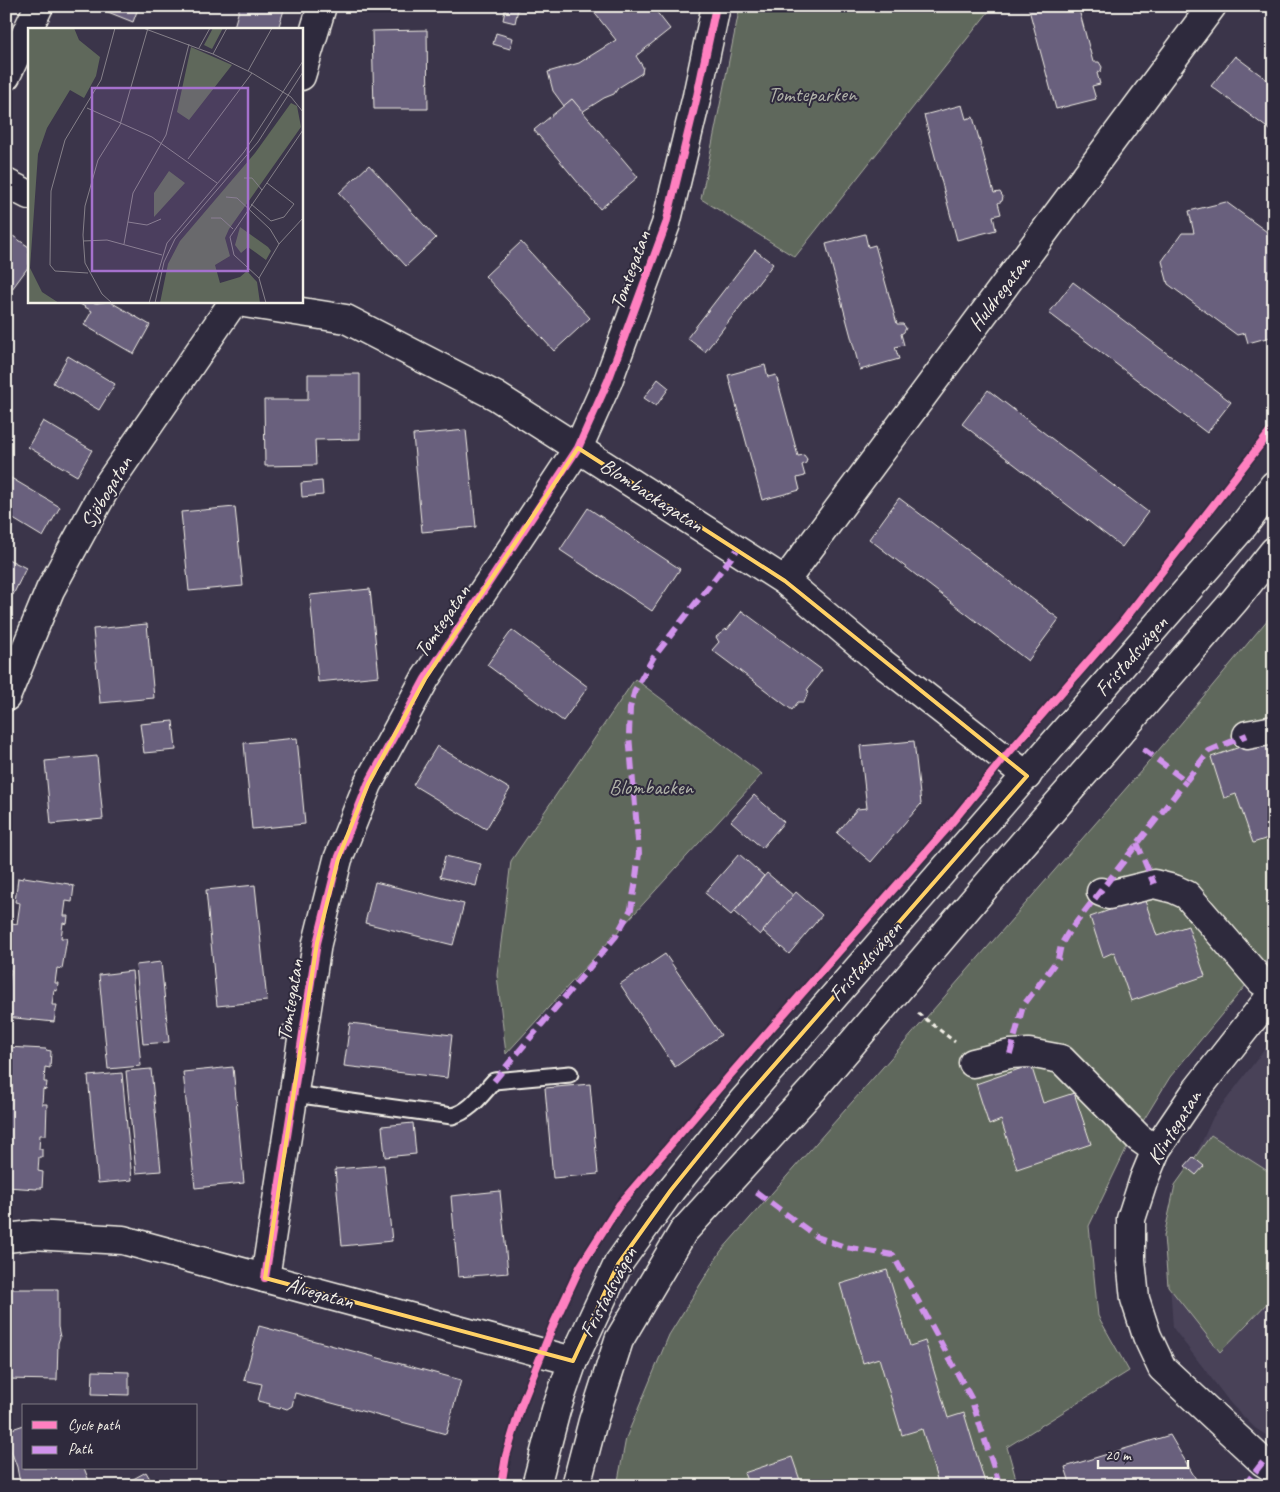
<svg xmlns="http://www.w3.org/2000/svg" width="1280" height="1492" font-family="Caveat,sans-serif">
<rect width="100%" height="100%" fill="#3b354a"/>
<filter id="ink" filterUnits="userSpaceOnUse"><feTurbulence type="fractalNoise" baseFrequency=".02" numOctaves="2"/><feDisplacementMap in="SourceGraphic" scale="10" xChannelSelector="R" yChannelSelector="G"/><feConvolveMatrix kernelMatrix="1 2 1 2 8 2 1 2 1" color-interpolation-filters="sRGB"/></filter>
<g filter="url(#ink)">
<path fill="#494259" d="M1274 1037V1440L1255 1428 1231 1404 1173 1328 1166 1222 1213 1117Z"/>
<g fill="#5f685b" stroke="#aaaca2">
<path d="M740 6H993L795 257 701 199Z"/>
<path d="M1274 612V951L1170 1077 1126 1149 1089 1226 1098 1316 1129 1371 1007 1447 1018 1486H617L626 1438 669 1335 721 1251 912 1034 1142 770Z"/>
<path d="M635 679 762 774 506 1054 497 975 511 861Z"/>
<path d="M1211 1135 1274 1175V1296L1220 1352 1168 1286 1164 1236 1175 1185Z"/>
</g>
<g fill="#69607d" stroke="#f4f1e8">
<path d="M93 6H139L133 22Z"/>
<path d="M240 6H271L284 10 278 29H241L234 27Z"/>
<path d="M506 6 518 9 515 23 503 20Z"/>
<path d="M589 6H652L670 29 636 56 643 67 642 73 618 88 614 94 604 98 582 112 572 99 564 106 553 91 548 72 579 63 616 40Z"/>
<path d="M1028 6H1078L1093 62H1099L1102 67 1101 71 1097 73 1100 84 1092 86 1096 99 1056 109Z"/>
<path d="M427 30 428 109H374L372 31Z"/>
<path d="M496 33 513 38 510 49 493 44Z"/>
<path d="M1235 56 1274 85V133L1211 86Z"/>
<path d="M572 99 638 177 600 209 534 130Z"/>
<path d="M962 105 966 119 973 117 994 193 1000 192 1003 197 1002 201 998 203 1001 214 993 216 996 230 957 240 924 115Z"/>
<path d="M369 165 436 238 406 266 339 193Z"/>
<path d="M1226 202 1274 237V270L1269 271 1274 290V336L1248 343 1245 333 1237 335 1168 284 1162 261 1182 233H1194L1189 211Z"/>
<path d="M865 234 868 247 875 245 897 324H903L906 328 904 332 901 334 904 345 895 347 899 359 860 370 826 244Z"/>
<path d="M13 236 29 247V266L12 289 6 284V238L10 241Z"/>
<path d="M521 242 590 318 554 351 485 276Z"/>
<path d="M755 250 773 264 705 352 687 338Z"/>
<path d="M1073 282 1231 402 1207 433 1049 313Z"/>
<path d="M82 301 97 303 109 301 150 325 134 354 84 325 92 311 80 304Z"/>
<path d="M68 356 115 384 99 410 53 383Z"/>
<path d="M765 365 768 377 776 375 798 456 804 455 807 459 806 463 802 465 805 476 797 478 800 490 762 500 728 375Z"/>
<path d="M308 374H360V439L315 440 316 465 265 466 264 400H308Z"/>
<path d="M658 379 669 388 656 406 644 398Z"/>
<path d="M988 390 1148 512 1122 547 962 424Z"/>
<path d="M43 421 92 450 77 476 28 447Z"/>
<path d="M466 430 476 527 422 532 413 435Z"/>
<path d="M6 475 60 507 43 537 10 517 6 523Z"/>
<path d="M322 481 323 495 302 497 301 483Z"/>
<path d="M899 498 1059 619 1028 661 869 539Z"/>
<path d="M235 507 243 586 189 591 181 512Z"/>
<path d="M588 508 680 569 652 611 560 550Z"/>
<path d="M6 558 26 568 13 595 6 592Z"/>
<path d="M370 589 379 676 318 682 310 595Z"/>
<path d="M742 611 822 670 807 690 809 691 804 702H798L792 710 712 650 719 642 716 637 726 629 727 630Z"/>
<path d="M147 624 154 698 100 703 93 629Z"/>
<path d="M512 630 588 687 563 721 487 665Z"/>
<path d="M173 721 176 750 144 753 140 724Z"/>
<path d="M297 738 305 824 252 829 244 743Z"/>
<path d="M1266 738 1274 760V836L1253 843 1236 794 1224 798 1211 757Z"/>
<path d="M914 741 921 804 871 862 837 833 857 809 867 808 860 746Z"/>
<path d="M437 746 510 789 486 829 413 785Z"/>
<path d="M97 756 103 819 51 824 45 761Z"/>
<path d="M754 795 784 822 762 848 731 821Z"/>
<path d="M739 854 764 876 731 915 705 893Z"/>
<path d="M445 856 481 864 476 886 440 877Z"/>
<path d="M767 873 794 896 760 935 734 912Z"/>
<path d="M24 877 69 884V885L74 886 72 902 66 901 64 916H68L67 924 63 923 61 938H67L62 969 57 968 55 983H58L57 991 54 990 52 1005H57L54 1022 6 1017V991H8L11 970 6 969V961L12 923 17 924 20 903 15 902 18 878 23 879Z"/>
<path d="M375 882 464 904 453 945 365 923Z"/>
<path d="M255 885 267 1001 217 1006 206 890Z"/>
<path d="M796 892 822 915 789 954 763 931Z"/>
<path d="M1144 898 1157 936 1188 926 1205 976 1131 1001 1114 952 1103 957 1090 917Z"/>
<path d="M665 954 721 1035 675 1067 620 984Z"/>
<path d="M161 962 169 1042 143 1044 136 965Z"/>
<path d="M132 971 141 1066 108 1069 99 975Z"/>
<path d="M350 1023 452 1035 447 1078 344 1066Z"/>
<path d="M283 1025 290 1026 289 1039 281 1038Z"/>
<path d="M6 1047 46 1049V1050L51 1051 50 1068 45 1067 44 1082H47L46 1090 43 1089 42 1104H47L46 1135H40L39 1149H42V1157H39L38 1171 43 1172 42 1188H37V1189L6 1187Z"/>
<path d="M1031 1065 1043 1103 1074 1093 1091 1144 1017 1169 1001 1120 989 1125 976 1084Z"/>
<path d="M233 1067 244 1183 195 1188 183 1072Z"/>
<path d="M151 1069 161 1171 136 1173 126 1071Z"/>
<path d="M122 1073 132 1180 98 1183 88 1076Z"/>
<path d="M590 1084 598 1174 553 1178 545 1088Z"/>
<path d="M413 1123 416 1154 385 1157 382 1126Z"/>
<path d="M1193 1157 1204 1166 1196 1175 1185 1166Z"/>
<path d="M384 1165 392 1241 342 1246 335 1169Z"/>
<path d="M500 1191 508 1273 458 1277 451 1196Z"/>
<path d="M887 1270 910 1346 925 1341 948 1418 964 1413 986 1486H939L922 1429 902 1435 879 1358 863 1363 840 1284Z"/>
<path d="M6 1289H58V1327L60 1337 58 1343 57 1380 6 1379Z"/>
<path d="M259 1326 461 1380 446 1434 295 1393 292 1406 287 1409 281 1407 280 1409 269 1406 270 1404 258 1401 262 1384 244 1380Z"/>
<path d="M93 1371 129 1372V1395L92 1394Z"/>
<path d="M24 1425V1468H84L91 1486H24L19 1478 17 1467 6 1437V1431Z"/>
<path d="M1170 1435 1200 1486H1071L1065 1467Z"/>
<path d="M792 1457 802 1486H749L744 1473Z"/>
<path d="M146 1472 154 1486H128L126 1483Z"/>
</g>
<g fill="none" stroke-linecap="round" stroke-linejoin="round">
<defs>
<path id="lane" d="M294 1094 452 1116C471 1111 481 1095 494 1081L570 1074"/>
<g id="street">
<path d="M6 76 39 6"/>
<path d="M301 76 322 6"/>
<path d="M6 183 29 195"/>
<path d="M232 301 346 319 496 396 785 581 881 662 1027 776"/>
<path d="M785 581 1212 6"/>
<path d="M6 697 50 590 105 489 234 301"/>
<path d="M1247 735 1274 730"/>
<path d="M1101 892 1109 895 1154 884 1174 889 1187 895 1261 981 1274 989"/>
<path d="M1274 992 1196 1091 1156 1150 1144 1179 1131 1219V1260L1135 1299 1147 1336 1162 1368 1263 1462 1274 1469"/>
<path d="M973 1063 1010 1054 1029 1053 1061 1059 1139 1138 1156 1150"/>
<path d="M6 1238 33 1235 123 1240 573 1361"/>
<path d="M265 1278 317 943 338 859 368 784 425 679 578 448 608 381 666 224 697 96 716 6"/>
</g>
<g id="secondary">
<path d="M536 1486 556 1410 573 1361 618 1264 671 1190 742 1102 1244 525 1274 485"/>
<path d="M576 1486 593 1421 619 1340 683 1232 815 1087 980 893 1235 600 1274 551"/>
</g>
</defs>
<use href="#lane" stroke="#f4f1e8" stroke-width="19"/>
<use href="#street" stroke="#f4f1e8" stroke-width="31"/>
<use href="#secondary" stroke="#f4f1e8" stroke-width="31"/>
<path stroke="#f4f1e8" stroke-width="3" stroke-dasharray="5 4" stroke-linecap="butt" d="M918 1013 955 1042"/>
<use href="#lane" stroke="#2f2a3d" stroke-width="15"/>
<use href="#street" stroke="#2f2a3d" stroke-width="28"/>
<use href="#secondary" stroke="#2f2a3d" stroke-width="28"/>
<g stroke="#d193ec" stroke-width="6" stroke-dasharray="12 6" stroke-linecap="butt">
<path d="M1143 749 1186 781 1209 751 1247 735"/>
<path d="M1137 843 1154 884"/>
<path d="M1010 1054 1023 1006 1058 959 1061 945 1068 933 1186 781"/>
<path d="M494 1081 616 936 631 909 635 886 639 853 629 735 630 708 635 690 653 658 737 550"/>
<path d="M756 1192 817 1237 845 1247 893 1255 971 1398 1000 1486"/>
<path d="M1244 1486 1263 1462"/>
</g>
<defs>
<g id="cycleway">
<path d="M265 1278 317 943 338 859 368 784 425 679 578 448 608 381 666 224 697 96 716 6"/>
<path d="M501 1486 506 1456 521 1406 554 1323 580 1267 620 1204 731 1074 949 826 1004 758 1121 624 1274 427"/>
</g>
</defs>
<use href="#cycleway" stroke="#2f2a3d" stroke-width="11"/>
<use href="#cycleway" stroke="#ff80c0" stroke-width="8"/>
</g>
</g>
<path fill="none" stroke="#ffd166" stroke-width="4" stroke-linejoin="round" d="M578 448 785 581 1027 776 742 1102 671 1190 618 1264 573 1361 265 1278 317 943 338 859 368 784 425 679Z"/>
<g text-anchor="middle" stroke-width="4" stroke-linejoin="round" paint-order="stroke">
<g font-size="21" fill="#b1b3a9" stroke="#2f2a3d">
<text x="812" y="101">Tomteparken</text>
<text x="651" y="794">Blombacken</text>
</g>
<g font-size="21" fill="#f4f1e8" stroke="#2f2a3d">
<text transform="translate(630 270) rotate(-70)" y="7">Tomtegatan</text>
<text transform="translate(999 293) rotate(-53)" y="7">Huldregatan</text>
<text transform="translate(106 492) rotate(-59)" y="7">Sjöbogatan</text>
<text transform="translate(652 495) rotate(33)" y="7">Blombackagatan</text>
<text transform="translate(442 621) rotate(-56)" y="7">Tomtegatan</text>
<text transform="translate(1131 656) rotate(-49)" y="7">Fristadsvägen</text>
<text transform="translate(865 961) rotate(-49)" y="7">Fristadsvägen</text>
<text transform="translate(290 1000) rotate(-81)" y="7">Tomtegatan</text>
<text transform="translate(1174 1127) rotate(-58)" y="7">Klintegatan</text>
<text transform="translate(608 1292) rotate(-62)" y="7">Fristadsvägen</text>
<text transform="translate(320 1293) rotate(15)" y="7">Älvegatan</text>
</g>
</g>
<g transform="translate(28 28)">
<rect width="275" height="275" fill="#3b354a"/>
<path d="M0 0H46L51 12 72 29 68 48 56 70 42 62 19 100 10 126 2 240 14 264 31 275H0ZM185 0H195L184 21 176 17ZM163 19 204 37 161 92 149 84ZM263 75 269 78 273 99 201 201 197 210 202 228 187 237 192 255 212 249 219 243 229 254 232 275H132L140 236 152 213 227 125ZM141 143 157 155 126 189V165ZM212 199 240 219 243 223 238 232 220 219 213 225 207 217Z" fill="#5f685b"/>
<path fill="none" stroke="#858089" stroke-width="1" d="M115 0 185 26 224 45 263 69 275 84M171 20 182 0M185 26 199 0M220 43 244 0M59 80 124 109 189 155M160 131 224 45M216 150H224L234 162M198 169 209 170 242 201 251 216M223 176 243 193 256 189 266 176 239 155M183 190H193L205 201M100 194 119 197 133 191M55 213 79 212 134 227M96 216 105 165 138 107 161 16M60 245 27 243 22 237 23 163 37 112 73 52 87 0M231 250 251 216 275 190M84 275 74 266 57 235 55 207 57 178 70 132 92 97 120 0M121 275 139 215 216 124 275 33M127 275 136 234 147 211 230 114 275 44M238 275 231 250 206 227 202 209 275 102"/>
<path fill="#a571cd" fill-opacity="0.15" stroke="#a571cd" stroke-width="2.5" d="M64 60H220V243H64Z"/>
<rect width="275" height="275" fill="none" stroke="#f4f1e8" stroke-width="2.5"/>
</g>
<rect width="1280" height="1492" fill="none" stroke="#2f2a3d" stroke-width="25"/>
<rect x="12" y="12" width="1255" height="1467" fill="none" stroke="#f4f1e8" stroke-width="2" filter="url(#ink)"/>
<rect x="22" y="1404" width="175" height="65" fill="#2f2a3d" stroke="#7e7a81"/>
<rect x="32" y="1421" width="25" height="8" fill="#ff80c0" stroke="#7e7a81"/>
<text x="68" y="1430" font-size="15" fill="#f4f1e8">Cycle path</text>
<rect x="32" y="1446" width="25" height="8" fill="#d193ec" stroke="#7e7a81"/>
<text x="68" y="1454" font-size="15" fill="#f4f1e8">Path</text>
<path d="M1098 1460v8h90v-8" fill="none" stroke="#f4f1e8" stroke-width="2.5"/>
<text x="1105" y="1460" font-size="15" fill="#f4f1e8" stroke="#2f2a3d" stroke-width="4" paint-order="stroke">20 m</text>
</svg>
